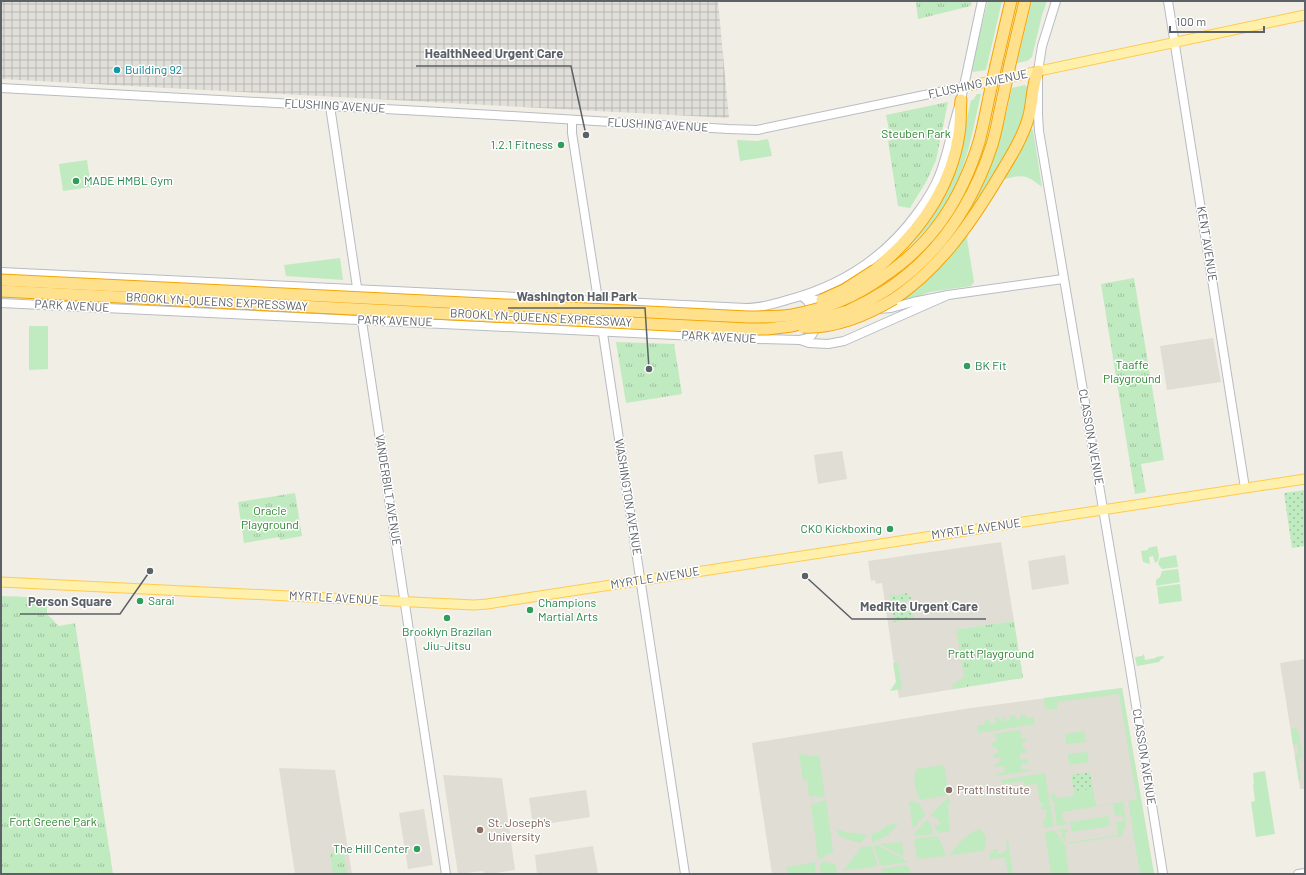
<svg xmlns="http://www.w3.org/2000/svg" width="1306" height="875" font-family="Barlow,sans-serif">
<defs>
<pattern id="industrial-grid" width="8" height="8" patternUnits="userSpaceOnUse"><rect width="8" height="8" fill="#e1dfd9"/><path d="M0 4h8M4 0v8" fill="none" stroke="#bab8b4"/></pattern>
<pattern id="park-tufts" width="24" height="20" patternUnits="userSpaceOnUse"><rect width="24" height="20" fill="#c0eabf"/><path d="M3 7l-1-3M5 7V3M7 7l1-3M15 17l-1-3M17 17v-4M19 17l1-3" fill="none" stroke="#9fc19f"/></pattern>
<pattern id="garden-dots" width="8" height="8" patternUnits="userSpaceOnUse"><rect width="8" height="8" fill="#c0eabf"/><path d="M2 2h.1M6 6h.1" fill="none" stroke="#9fc19f" stroke-width="1.8" stroke-linecap="round"/></pattern>
</defs>
<rect width="100%" height="100%" fill="#f1eee5"/>
<path fill="url(#industrial-grid)" d="M1 1H718L729 118 1 79Z"/>
<g fill="#e0ddd4">
<path d="M1213 338 1221 382 1167 390 1160 346Z"/>
<path d="M842 451 847 479 818 484 814 455Z"/>
<path d="M1001 542 1014 621 958 629 967 687 899 698 882 583 876 584 875 580 871 581 868 561Z"/>
<path d="M1065 555 1069 584 1032 590 1028 561Z"/>
<path d="M1305 659V789H1300L1280 663Z"/>
<path d="M1122 688 1154 874H772L752 743 971 708Z"/>
<path d="M279 768 335 770 352 874H295Z"/>
<path d="M443 775 502 778 515 870 490 874H484L483 871 458 874Z"/>
<path d="M586 790 590 817 533 826 529 798Z"/>
<path d="M424 809 433 865 408 869 399 813Z"/>
<path d="M593 846 598 874H537L535 855Z"/>
</g>
<g fill="#c0eabf">
<path d="M988 1H1002L986 70 973 72 971 68Z"/>
<path d="M1032 1H1047L1042 15 1032 57 1027 61 1017 63Z"/>
<path d="M1025 85 1027 87V111L1020 131 1001 167 965 219C990 179 1002 134 1012 88Z"/>
<path d="M977 94H981C972 133 966 174 943 208 933 223 920 236 907 249L906 248 962 141 971 100H973Z"/>
<path d="M1030 128 1033 130 1042 187C1027 175 1024 174 1005 179L1004 176Z"/>
<path d="M768 139 772 156 740 161 737 140 757 141Z"/>
<path d="M87 160 91 187 63 191 59 164Z"/>
<path d="M969 231 967 239 974 282 971 286 930 292 897 304C926 283 946 259 969 231Z"/>
<path d="M340 258 343 280 286 276 284 265Z"/>
<path d="M29 326H48V369L29 370Z"/>
<path d="M1157 546 1159 556 1158 561 1155 563 1153 556 1149 557 1150 564 1143 562 1141 551 1148 550V548Z"/>
<path d="M1176 555 1178 567 1162 569 1158 564 1160 558Z"/>
<path d="M1178 569 1180 582 1156 586V580L1160 577 1162 571Z"/>
<path d="M1180 584 1182 601 1159 604 1157 587Z"/>
<path d="M956 629H958L967 687 953 689 952 685 964 677Z"/>
<path d="M1144 654 1145 660 1156 658V657L1163 656 1164 658 1161 659 1159 662 1137 666 1135 657 1142 656Z"/>
<path d="M898 662 902 689 890 691 896 682 893 663Z"/>
<path d="M1122 688 1154 874H1140L1128 801 1137 800 1119 694 1057 702V709H1045L1044 698Z"/>
<path d="M1025 714 1027 719 1034 717 1035 724 978 733 977 725H984V724L985 723V720L989 719V723L994 724 996 722 995 718H999L1000 721H1002V717H1004L1005 721 1010 720 1009 716 1015 715V719L1020 720V715Z"/>
<path d="M1295 728V730L1298 729 1302 757 1298 758 1301 780 1299 781 1295 755 1299 754 1297 744 1293 745 1291 729Z"/>
<path d="M1020 730 1021 739 1025 738 1026 742 1022 743 1023 749H1027V752L1019 754 1020 760 1028 759 1029 763 1021 764V770L1030 769V771L997 776 996 774 1005 772 1004 766 995 767V764L1001 761V758H994L993 754 997 753 998 752 996 747H992V743L997 741 994 734Z"/>
<path d="M1084 731 1086 742 1066 744 1065 734Z"/>
<path d="M1087 752 1089 762 1069 765 1068 754Z"/>
<path d="M799 754 812 756 819 755 825 796 817 798 816 796 809 797 807 780 803 781Z"/>
<path d="M944 765 949 795 920 800C915 790 913 780 916 769Z"/>
<path d="M1265 771 1275 834 1256 837 1251 802 1255 801 1253 785 1254 784 1253 773Z"/>
<path d="M1045 773 1054 826 1044 828 1043 819H1046V812L1047 811 1046 809H1041V806L1044 805 1043 803H1040L1037 784 1025 785 1023 781 1002 784 1001 780Z"/>
<path d="M1093 789 1096 806 1123 802 1126 823 1122 836 1067 844 1061 836 1063 833 1061 831 1059 832 1058 830 1066 829 1068 830V832L1065 833 1066 843 1118 835 1116 822 1124 821 1122 815 1115 816 1113 804 1062 812 1063 822H1067V824L1057 826 1054 807 1055 806V803H1053L1051 794 1055 793 1056 798 1074 796V791Z"/>
<path d="M949 798 950 802 948 807 950 831 938 833 934 824 939 825 941 824C939 819 935 816 930 816L943 802Z"/>
<path d="M826 800 833 851 823 858 818 859 811 804 817 803V802Z"/>
<path d="M910 801 919 803 925 815 913 829 909 802Z"/>
<path d="M1108 816 1110 826 1072 832 1070 822Z"/>
<path d="M927 819 928 820 934 834 914 836V834Z"/>
<path d="M899 823 888 835 872 843V834L880 831 888 825Z"/>
<path d="M837 829 845 832 867 835V836L860 843 846 839 838 834Z"/>
<path d="M980 829C987 835 988 843 983 851L950 855C956 846 968 832 980 829Z"/>
<path d="M1055 831 1065 845 1069 874H1051L1045 832Z"/>
<path d="M937 836 942 845 946 856 917 859 914 839Z"/>
<path d="M1006 840H1008L1013 874H1008L1005 857 990 859 989 853 993 852V849H998L997 853 1000 854 1006 851 1007 849Z"/>
<path d="M902 842 904 857 880 844 901 842Z"/>
<path d="M878 845 908 862 881 866 873 846Z"/>
<path d="M871 846 878 866 843 871 861 847Z"/>
<path d="M823 861 835 864 837 874H821L819 867Z"/>
<path d="M815 862V874H788L786 865H787L788 867Z"/>
<path d="M906 865 909 867 910 874H882L881 869Z"/>
</g>
<g fill="url(#park-tufts)">
<path d="M916 1H972L971 6 918 19Z"/>
<path d="M948 102 936 160 926 182 910 208 898 206 888 141 891 140 886 115Z"/>
<path d="M1134 278 1164 460 1141 464 1146 492 1135 494 1101 284Z"/>
<path d="M616 342 674 344 682 394 626 403Z"/>
<path d="M295 493 302 536 280 540 279 537 244 543 238 502Z"/>
<path d="M1 596 47 598V614L59 626 75 623 113 874H1Z"/>
<path d="M1014 621 1023 678 967 687 958 629Z"/>
<path d="M343 851 347 874H333L330 853Z"/>
</g>
<g fill="url(#garden-dots)">
<path d="M1305 490V546L1292 548 1284 493Z"/>
<path d="M907 593 912 599 892 606 890 595 894 594 895 596Z"/>
<path d="M919 604 923 609 911 611 914 619 894 622 893 612 901 610V608Z"/>
<path d="M1090 772 1093 789 1074 791 1071 775Z"/>
</g>
<g fill="none" stroke-linecap="round" stroke-linejoin="round">
<defs>
<g id="secondary">
<path d="M1056 1 1042 46 1038 71V115L1039 131 1130 668 1163 874"/>
<path d="M1168 1 1245 488"/>
<path d="M1 88 494 115 728 129 757 130 963 87"/>
<path d="M330 106 358 294"/>
<path d="M572 120V133L599 306"/>
<path d="M1 272 746 308C760 308 774 304 787 300 841 286 885 258 918 212 926 201 934 189 939 176 949 152 952 125 961 100L982 1"/>
<path d="M802 296 827 303 854 308"/>
<path d="M1 303 758 339 800 340 809 343 828 344 844 341 948 295"/>
<path d="M878 309 891 308 913 302 948 295 1063 279"/>
<path d="M361 315 446 874"/>
<path d="M602 327 685 874"/>
<path d="M800 340C804 339 809 338 812 335 819 325 812 303 803 297"/>
<path d="M1298 874 1305 873"/>
</g>
<g id="primary">
<path d="M963 87 1305 15"/>
<path d="M1 582 474 605 487 604 1305 479"/>
</g>
<g id="highway">
<path d="M1010 64 1025 1"/>
<path d="M996 65 1011 1"/>
<path d="M875 270C917 235 951 189 959 134 961 123 960 111 961 100"/>
<path d="M881 278C932 245 961 200 979 142 983 127 986 112 989 97"/>
<path d="M888 289C940 254 973 203 992 145 997 129 999 113 1003 97"/>
<path d="M894 299C940 268 971 223 999 176 1010 158 1022 139 1028 119 1033 103 1031 88 1038 71"/>
</g>
</defs>
<use href="#secondary" stroke="#b8bcc2" stroke-width="10"/>
<use href="#primary" stroke="#ffcb4f" stroke-width="11"/>
<use href="#highway" stroke="#f5a500" stroke-width="13"/>
<use href="#secondary" stroke="#fff" stroke-width="8"/>
<use href="#primary" stroke="#fff0ab" stroke-width="9"/>
<use href="#highway" stroke="#ffe08d" stroke-width="11"/>
<defs>
<g id="highway-bridge">
<path d="M989 97 996 65"/>
<path d="M1003 97 1010 64"/>
<path d="M1 280 748 317C763 317 778 317 792 315 824 309 855 297 881 278"/>
<path d="M1 291 748 329H767L792 326 848 311 868 301 888 289"/>
<path d="M822 300 844 290 875 270"/>
<path d="M803 327C836 329 867 315 894 299"/>
</g>
</defs>
<use href="#highway-bridge" stroke="#f5a500" stroke-width="13" stroke-linecap="butt"/>
<use href="#highway-bridge" stroke="#ffe08d" stroke-width="11"/>
</g>
<circle fill="#0f9aa8" stroke="#fff" stroke-width="1.5" cx="117" cy="70" r="4"/>
<g fill="#2e9e5b" stroke="#fff" stroke-width="1.5">
<circle cx="561" cy="145" r="4"/>
<circle cx="76" cy="181" r="4"/>
<circle cx="967" cy="366" r="4"/>
<circle cx="890" cy="529" r="4"/>
<circle cx="140" cy="601" r="4"/>
<circle cx="530" cy="610" r="4"/>
<circle cx="447" cy="618" r="4"/>
<circle cx="417" cy="849" r="4"/>
</g>
<g fill="#8d6e63" stroke="#fff" stroke-width="1.5">
<circle cx="949" cy="790" r="4"/>
<circle cx="480" cy="830" r="4"/>
</g>
<g text-anchor="middle" stroke-width="3" stroke-linejoin="round" paint-order="stroke">
<g font-size="12" fill="#0d838f" stroke="#fff" text-anchor="start">
<text x="125" y="74">Building 92</text>
</g>
<g font-size="12" fill="#5c6167" stroke="#fff">
<text transform="translate(978 84) rotate(-12)" y="4">FLUSHING AVENUE</text>
<text transform="translate(335 106) rotate(3)" y="4">FLUSHING AVENUE</text>
<text transform="translate(658 125) rotate(3)" y="4">FLUSHING AVENUE</text>
<text transform="translate(1207 244) rotate(81)" y="4">KENT AVENUE</text>
<text transform="translate(217 302) rotate(3)" y="4">BROOKLYN-QUEENS EXPRESSWAY</text>
<text transform="translate(72 306) rotate(3)" y="4">PARK AVENUE</text>
<text transform="translate(541 318) rotate(3)" y="4">BROOKLYN-QUEENS EXPRESSWAY</text>
<text transform="translate(395 321) rotate(2)" y="4">PARK AVENUE</text>
<text transform="translate(719 337) rotate(3)" y="4">PARK AVENUE</text>
<text transform="translate(1091 437) rotate(80)" y="4">CLASSON AVENUE</text>
<text transform="translate(388 490) rotate(81)" y="4">VANDERBILT AVENUE</text>
<text transform="translate(628 497) rotate(81)" y="4">WASHINGTON AVENUE</text>
<text transform="translate(976 529) rotate(-8)" y="4">MYRTLE AVENUE</text>
<text transform="translate(655 578) rotate(-9)" y="4">MYRTLE AVENUE</text>
<text transform="translate(334 598) rotate(3)" y="4">MYRTLE AVENUE</text>
<text transform="translate(1144 757) rotate(81)" y="4">CLASSON AVENUE</text>
</g>
<g font-size="12" fill="#2c862f" stroke="#fff">
<text x="916" y="138">Steuben Park</text>
<text x="1132" y="369">Taaffe<tspan x="1132" dy="14">Playground</tspan></text>
<text x="270" y="515">Oracle<tspan x="270" dy="14">Playground</tspan></text>
<text x="991" y="658">Pratt Playground</text>
<text x="53" y="826">Fort Greene Park</text>
</g>
<g font-size="12" fill="#27864d" stroke="#fff" text-anchor="start">
<text x="553" y="149" text-anchor="end">1.2.1 Fitness</text>
<text x="84" y="185">MADE HMBL Gym</text>
<text x="975" y="370">BK Fit</text>
<text x="882" y="533" text-anchor="end">CKO Kickboxing</text>
<text x="148" y="605">Sarai</text>
<text x="538" y="607">Champions<tspan x="538" dy="14">Martial Arts</tspan></text>
<text x="447" y="636" text-anchor="middle">Brooklyn Brazilan<tspan x="447" dy="14">Jiu-Jitsu</tspan></text>
<text x="409" y="853" text-anchor="end">The Hill Center</text>
</g>
<g font-size="12" fill="#785e54" stroke="#fff" text-anchor="start">
<text x="957" y="794">Pratt Institute</text>
<text x="488" y="827">St. Joseph's<tspan x="488" dy="14">University</tspan></text>
</g>
</g>
<path fill="none" stroke="#5c6167" stroke-width="1.5" d="M586 135L571 66H416M649 369L645 308H508M150 571L120 614H20M805 576L852 619H986"/>
<g fill="#5c6167" stroke="#fff" stroke-width="1.5">
<circle cx="586" cy="135" r="4"/>
<circle cx="649" cy="369" r="4"/>
<circle cx="150" cy="571" r="4"/>
<circle cx="805" cy="576" r="4"/>
</g>
<g font-size="13" text-anchor="middle" font-weight="bold" fill="#5c6167" stroke="#fff" stroke-width="3" stroke-linejoin="round" paint-order="stroke">
<text x="494" y="58">HealthNeed Urgent Care</text>
<text x="577" y="301">Washington Hall Park</text>
<text x="70" y="606">Person Square</text>
<text x="919" y="611">MedRite Urgent Care</text>
</g>
<rect width="1306" height="875" fill="none" stroke="#5c6167" stroke-width="4"/>
<path d="M1170 26v6h94v-6" fill="none" stroke="#5c6167" stroke-width="2"/>
<text x="1176" y="26" font-size="12" fill="#5c6167" stroke="#ffffff" stroke-width="3" paint-order="stroke">100 m</text>
</svg>
